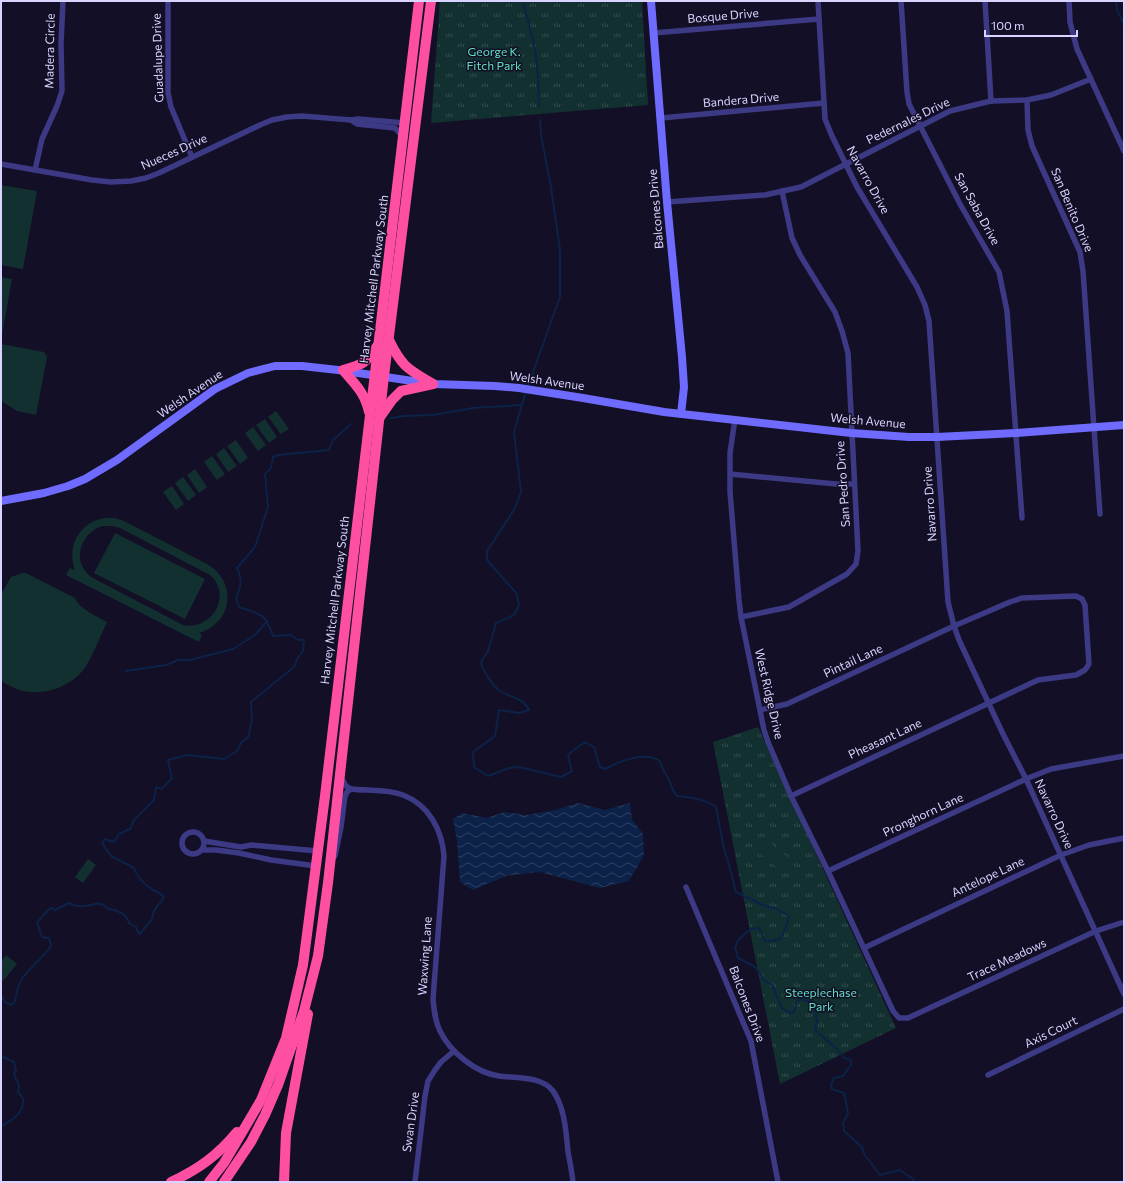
<svg xmlns="http://www.w3.org/2000/svg" width="1125" height="1183" font-family="Commissioner,sans-serif">
<defs>
<pattern id="park-tufts" width="24" height="20" patternUnits="userSpaceOnUse"><rect width="24" height="20" fill="#12302f"/><path d="M3 7l-1-3M5 7V3M7 7l1-3M15 17l-1-3M17 17v-4M19 17l1-3" fill="none" stroke="#344d4e"/></pattern>
<pattern id="water-waves" width="16" height="10" patternUnits="userSpaceOnUse"><rect width="16" height="10" fill="#0c2248"/><path d="M0 5q4-4 8 0t8 0" fill="none" stroke="#2f4163"/></pattern>
</defs>
<rect width="100%" height="100%" fill="#130f26"/>
<g fill="url(#park-tufts)">
<path d="M440 1H642L648 105 431 123Z"/>
<path d="M758 727 896 1028 780 1084 713 742Z"/>
</g>
<g fill="#12302f" fill-rule="evenodd">
<path d="M617 69 635 84 627 96 608 79Z"/>
<path d="M1 185 37 191 23 269 1 265Z"/>
<path d="M1 277 12 279 2 335H1Z"/>
<path d="M1 344 44 352 47 357 36 415 17 411 1 401Z"/>
<path d="M276 411 289 429 281 434 268 417Z"/>
<path d="M265 419 277 437 269 443 256 425Z"/>
<path d="M253 427 266 445 258 451 245 433Z"/>
<path d="M236 440 248 458 240 464 227 446Z"/>
<path d="M224 448 237 466 228 472 216 454Z"/>
<path d="M212 456 225 474 217 480 204 462Z"/>
<path d="M195 469 207 487 199 493 187 475Z"/>
<path d="M183 477 196 495 188 501 175 483Z"/>
<path d="M172 486 184 504 176 510 163 492Z"/>
<path d="M106 518H115L124 521 207 564C238 582 233 623 199 633L202 635 199 642 66 575 70 568 75 570C66 546 80 521 106 518ZM102 526H112L120 528 210 575C233 595 212 631 183 625L91 577C71 561 80 534 102 526Z"/>
<path d="M115 533 205 579 185 619 94 573Z"/>
<path d="M22 573H26L75 598C78 608 98 617 107 622 100 637 94 653 86 666 73 686 46 696 23 691 15 689 8 685 1 681V594L11 577Z"/>
<path d="M769 842 788 858 779 869 760 854Z"/>
<path d="M88 859 96 865 83 883 75 877Z"/>
<path d="M6 955 17 964 3 981 1 979V961Z"/>
</g>
<path fill="url(#water-waves)" d="M578 803 605 810 630 803 632 819 643 834 644 855 629 881 600 888 540 872 506 876 473 890 460 882 457 841 453 819 462 813 487 818 504 812 526 815 555 810Z"/>
<g fill="none" stroke-linecap="round" stroke-linejoin="round">
<g stroke="#0c2248" stroke-width="2">
<path d="M523 1 535 49 538 75 539 106"/>
<path d="M1116 1 1117 10 1124 24"/>
<path d="M528 386 560 297V250L551 187 541 135 540 120"/>
<path d="M526 391 514 432 521 492 514 510 487 551V560L517 594 519 605 514 615 496 623 488 651 481 662C482 670 493 686 500 691 512 699 522 696 529 710L519 713 499 710 495 736 473 752 474 767 488 776 509 768 519 767 561 777 572 771 568 756 570 753 585 742 594 747 600 767 605 769C620 761 645 751 660 761 662 770 668 776 671 785 673 790 673 792 677 796 690 797 706 799 716 807L724 849 728 861 736 892 765 906 775 908 789 916C788 922 787 924 785 929 782 941 777 941 765 941L759 928 751 929C744 935 738 938 735 947L738 958 755 967 765 981 772 985 782 1008 790 1013 794 1012 797 1001 800 999 814 1003 817 1022 815 1028 816 1031 837 1049 844 1058 851 1060V1065L843 1076 834 1078 831 1085 832 1089 844 1093 848 1113 843 1123 844 1131 862 1147 864 1154 880 1175 900 1170 913 1179 914 1182"/>
<path d="M391 418 404 416 433 415 473 408 521 405"/>
<path d="M126 671 166 665 178 660H190L233 649 255 635 267 621"/>
<path d="M1 995 5 1002 11 1005 14 1003C17 995 17 986 22 979 30 967 43 958 51 946L49 938 42 937 37 922C43 918 45 911 51 908L55 910 69 903C72 904 75 906 78 906 90 908 99 898 108 909 118 910 126 913 129 923L136 927 139 934H140C143 928 148 926 151 920 153 917 153 911 156 908 159 903 162 902 164 897 161 893 157 892 153 890 145 885 137 877 134 868L111 856 102 843 105 839 114 842 119 834 130 829 134 820 154 800 156 787 162 789 172 778 168 760 187 755 224 759 237 751 241 743 249 736 250 727 252 721 251 702 294 667 297 659 303 651 304 640H298L291 635 273 636C264 612 262 615 239 607L236 599C241 585 243 582 237 568L255 547 268 507 265 474 271 468 273 457 278 455 329 450 333 440 351 424"/>
<path d="M1 1056 14 1062 16 1071 14 1074C16 1083 21 1082 18 1092L23 1098C23 1101 23 1106 22 1108 19 1116 8 1123 1 1126"/>
</g>
<g stroke="#3d3a85" stroke-width="5.5">
<path d="M168 1V93L171 107 192 157"/>
<path d="M818 1 825 119 832 136 857 187 917 287 925 305 929 321 948 602 954 626 959 640 1003 734 1026 779 1124 994"/>
<path d="M901 1 907 92 909 104 960 204 999 272 1007 311 1022 518"/>
<path d="M985 1 991 101"/>
<path d="M1069 1 1070 22 1077 49 1124 151"/>
<path d="M653 33 819 19"/>
<path d="M1027 100 1028 130 1032 146 1080 252 1083 271 1100 514"/>
<path d="M661 118 824 103"/>
<path d="M351 120 357 124 395 128 403 137"/>
<path d="M1 164 92 180 111 182 131 181 146 178 159 173 260 125 272 120 287 117 302 116 351 120 358 119 405 123"/>
<path d="M35 170 42 139 57 106 62 91 61 43 63 1"/>
<path d="M667 202 765 195 801 187 950 111 991 101 1027 100 1051 95 1091 79"/>
<path d="M735 419 730 453V492L739 600 741 617 764 730 768 742 791 796 828 871 893 1011 899 1018H908L1096 931 1124 922"/>
<path d="M730 474 836 484H854"/>
<path d="M741 617 789 607 796 603 847 574 856 564 858 551 848 353 842 331 835 312 800 255 792 238 782 191"/>
<path d="M760 710 787 704 954 626 1010 602 1022 598 1076 596 1082 599 1085 605 1089 664 1085 670 1076 675 1038 680 791 796"/>
<path d="M341 777 346 786 351 789"/>
<path d="M351 789C367 791 387 789 403 795 429 805 442 830 444 856L433 999C434 1010 435 1021 440 1031 450 1052 476 1073 499 1076 515 1078 542 1076 553 1091 565 1108 566 1132 568 1152 570 1162 572 1172 573 1182"/>
<circle cx="193" cy="843" r="11"/>
<path d="M204 841 241 847 251 845 318 851"/>
<path d="M202 850H216L239 853 271 860 316 866"/>
<path d="M335 856 341 827 345 796 347 792 351 789"/>
<path d="M828 871 1026 779 1051 769 1124 756"/>
<path d="M686 887 751 1041 778 1182"/>
<path d="M864 948 1061 855 1089 845 1124 838"/>
<path d="M988 1075 1124 1009"/>
<path d="M415 1182 425 1096 428 1081 435 1070 441 1062 454 1051"/>
</g>
<g stroke="#6f6bff" stroke-width="8">
<path d="M651 1 667 202 682 357 684 387 681 414"/>
<path d="M1 501 44 493 68 486 85 479 117 460 215 389 248 373 275 366H302L338 370 433 384 495 386 519 388 583 398 664 412 851 433 909 437H937L1016 433 1124 425"/>
</g>
<g stroke="#ff4fa3" stroke-width="10">
<path d="M389 340C402 367 408 369 433 384"/>
<path d="M369 412C365 393 355 384 343 370 361 365 368 363 377 346"/>
<path d="M380 417 392 400 401 391 433 384"/>
<path d="M171 1182C199 1169 218 1155 237 1132"/>
<path d="M209 1182 224 1163 261 1100 286 1038 303 965 325 796 419 1"/>
<path d="M224 1182 251 1142 265 1115 278 1085 304 1011 318 956 328 883 384 376 431 1"/>
<path d="M284 1182 286 1133 308 1014"/>
</g>
</g>
<g text-anchor="middle" stroke-width="3" stroke-linejoin="round" paint-order="stroke">
<g font-size="12" fill="#d9d4ff" stroke="#130f26">
<text transform="translate(723 16) rotate(-5)" y="4">Bosque Drive</text>
<text transform="translate(50 51) rotate(-89)" y="4">Madera Circle</text>
<text transform="translate(158 58) rotate(-92)" y="4">Guadalupe Drive</text>
<text transform="translate(741 100) rotate(-5)" y="4">Bandera Drive</text>
<text transform="translate(908 121) rotate(-26)" y="4">Pedernales Drive</text>
<text transform="translate(174 152) rotate(-24)" y="4">Nueces Drive</text>
<text transform="translate(868 180) rotate(61)" y="4">Navarro Drive</text>
<text transform="translate(656 209) rotate(-95)" y="4">Balcones Drive</text>
<text transform="translate(977 209) rotate(61)" y="4">San Saba Drive</text>
<text transform="translate(1072 210) rotate(67)" y="4">San Benito Drive</text>
<text transform="translate(374 279) rotate(-83)" y="4">Harvey Mitchell Parkway South</text>
<text transform="translate(547 381) rotate(8)" y="4">Welsh Avenue</text>
<text transform="translate(190 394) rotate(-34)" y="4">Welsh Avenue</text>
<text transform="translate(868 421) rotate(5)" y="4">Welsh Avenue</text>
<text transform="translate(843 484) rotate(-94)" y="4">San Pedro Drive</text>
<text transform="translate(930 504) rotate(-94)" y="4">Navarro Drive</text>
<text transform="translate(335 600) rotate(-83)" y="4">Harvey Mitchell Parkway South</text>
<text transform="translate(853 661) rotate(-25)" y="4">Pintail Lane</text>
<text transform="translate(769 694) rotate(77)" y="4">West Ridge Drive</text>
<text transform="translate(885 739) rotate(-25)" y="4">Pheasant Lane</text>
<text transform="translate(1054 814) rotate(65)" y="4">Navarro Drive</text>
<text transform="translate(923 815) rotate(-25)" y="4">Pronghorn Lane</text>
<text transform="translate(988 877) rotate(-25)" y="4">Antelope Lane</text>
<text transform="translate(425 956) rotate(-86)" y="4">Waxwing Lane</text>
<text transform="translate(1007 960) rotate(-25)" y="4">Trace Meadows</text>
<text transform="translate(747 1004) rotate(69)" y="4">Balcones Drive</text>
<text transform="translate(1051 1032) rotate(-26)" y="4">Axis Court</text>
<text transform="translate(411 1122) rotate(-82)" y="4">Swan Drive</text>
</g>
<g font-size="12" fill="#5fe0c0" stroke="#130f26">
<text x="494" y="56">George K.<tspan x="494" dy="14">Fitch Park</tspan></text>
<text x="821" y="997">Steeplechase<tspan x="821" dy="14">Park</tspan></text>
</g>
</g>
<rect width="1125" height="1183" fill="none" stroke="#d9d4ff" stroke-width="4"/>
<path d="M985 30v6h92v-6" fill="none" stroke="#d9d4ff" stroke-width="2"/>
<text x="991" y="30" font-size="12" fill="#d9d4ff" stroke="#130f26" stroke-width="3" paint-order="stroke">100 m</text>
</svg>
